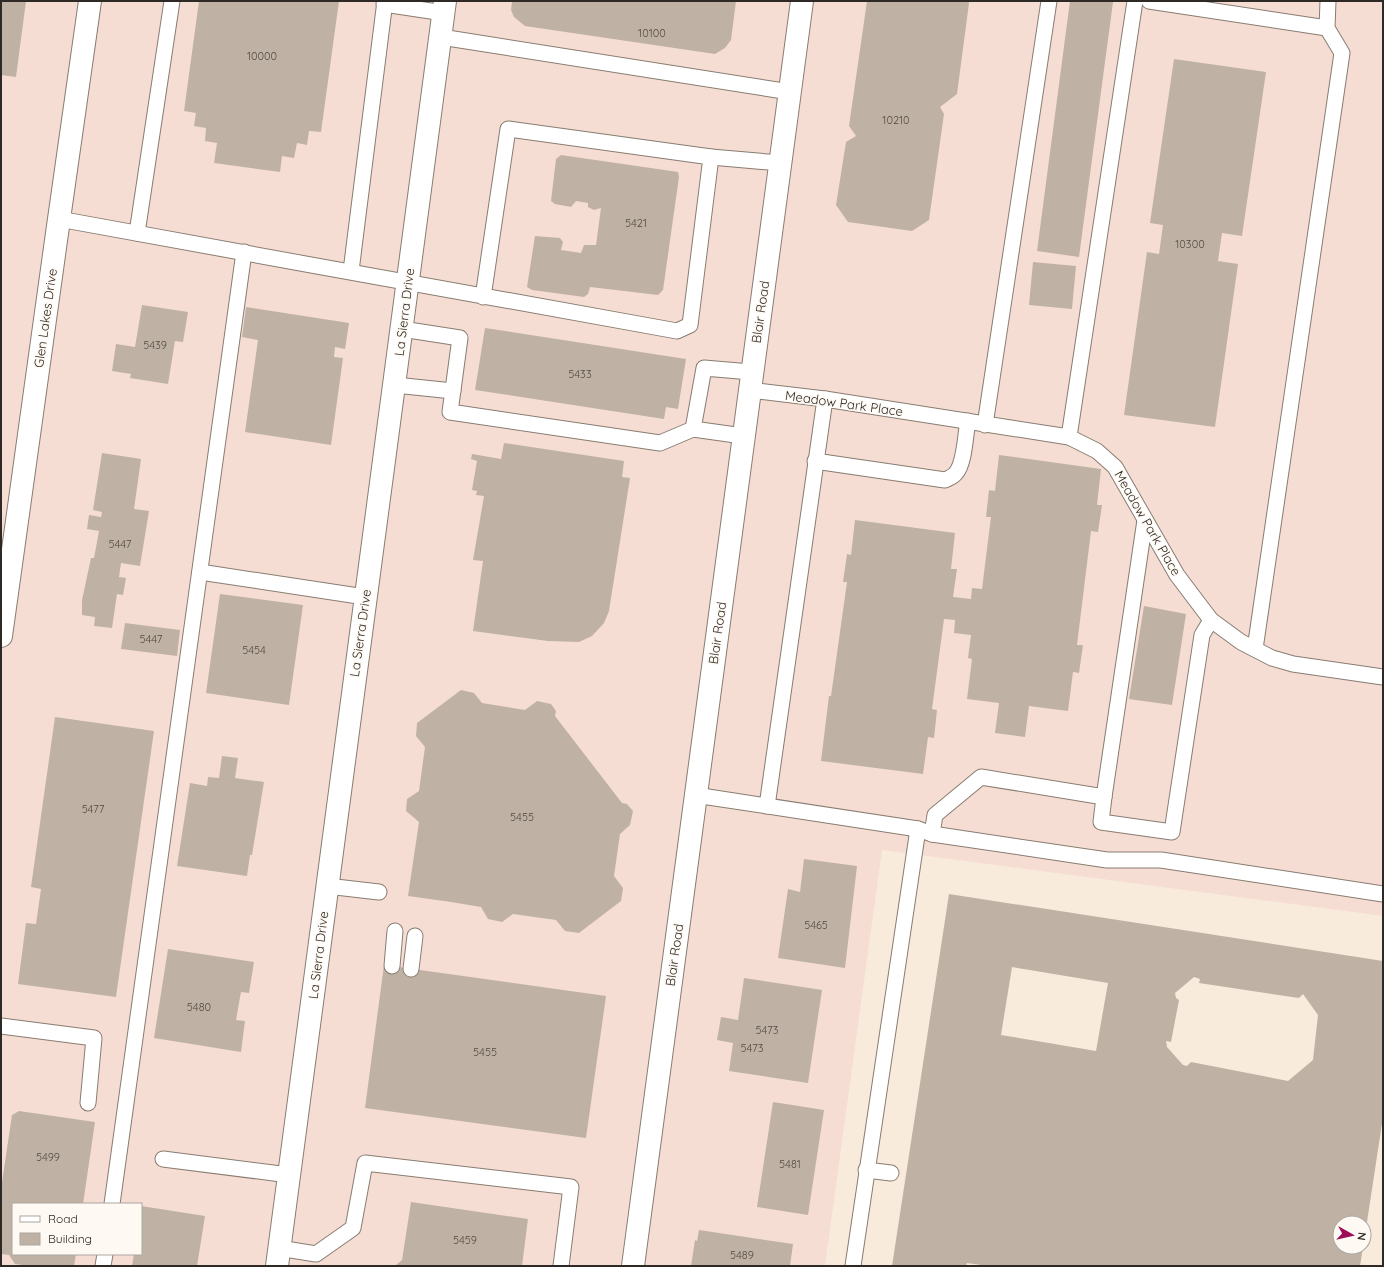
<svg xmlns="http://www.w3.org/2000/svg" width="1384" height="1267" font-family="Quicksand,sans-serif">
<rect width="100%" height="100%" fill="#f8ebdc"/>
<path fill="#f6ddd4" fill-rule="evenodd" d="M1 1H1383V916L882 850 825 1266H1ZM13 1204H141V1254H13Z"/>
<g fill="#bfb2a4" fill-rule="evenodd">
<path d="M1 1H26L16 77 1 75Z"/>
<path d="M199 1H339L321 132 309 131 307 145 297 143 294 158 282 156 280 172 214 163 217 143 205 141 206 128 194 126 196 113 184 111Z"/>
<path d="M512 1H736L731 40 725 48 715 54 525 26 514 17 511 10Z"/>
<path d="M867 1H968L969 3 957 94 940 107 944 114 929 220 912 231 848 222 836 205 846 142 856 136 849 126Z"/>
<path d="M1070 1 1113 2 1079 257 1037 251Z"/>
<path d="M1174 59 1266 72 1242 236 1222 233 1218 261 1238 264 1215 427 1124 415 1147 252 1159 254 1163 225 1150 223Z"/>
<path d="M561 155 678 172 679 177 663 290 658 295 590 287 588 294 584 297 532 290 527 287 535 236 560 238 563 242 561 250 581 253 584 245H596L601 208 594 210 588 207V203L576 201 571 207 555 204 551 201 556 159Z"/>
<path d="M1033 262 1076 266 1072 309 1029 305Z"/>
<path d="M142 305 188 312 183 342 175 341 168 384 130 378 131 374 112 371 116 344 135 347Z"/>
<path d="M246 307 349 323 345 349 335 347 334 357 343 358 331 445 245 432 258 340 242 337Z"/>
<path d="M485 328 686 359 678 409 666 407 664 419 475 390Z"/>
<path d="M504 443 624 461 622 477 630 478 609 611 604 623 592 636 579 642 548 641 473 631 483 561 473 560 484 496 476 495 477 491 472 490 477 461 471 459 472 454 501 459Z"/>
<path d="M102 453 141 459 134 509 149 511 140 566 121 563 119 577 126 578 123 595 117 594 112 628 94 626 95 617 82 615V600L91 558H94L99 531 87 529 89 515 101 517 102 512 93 510Z"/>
<path d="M999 455 1101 469 1097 505H1102L1098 532 1091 531 1077 645H1083L1079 673 1073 672 1068 711 1029 706 1025 737 995 733 999 703 967 699 972 659 968 658 971 635 954 633 955 620 944 619 932 709 937 710 934 738 928 737 923 774 821 761 829 696H831L847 582H843L847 554 851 555 855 520 955 533 951 569H957L953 597 971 599 972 588 982 589 991 517H986L989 490 995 491Z"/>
<path d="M220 594 303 605 289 705 206 693Z"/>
<path d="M1144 606 1186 614 1172 705 1129 699Z"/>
<path d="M125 623 180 630 177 656 121 649Z"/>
<path d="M461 690 474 693 482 703 525 710 537 701 551 704 556 711 555 716 622 803 627 804 633 811 630 825 620 834 614 876 623 888 621 901 579 933 565 931 556 920 513 914 502 922 488 919 481 907 451 902 408 896 419 822 406 811 407 799 419 791 425 747 416 736 417 723Z"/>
<path d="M55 717 154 731 116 997 18 984 26 923 36 924 41 889 31 887Z"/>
<path d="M222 756 238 758 235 778 264 782 252 855H250L247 876 177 866 190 783 207 786 208 777 219 778Z"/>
<path d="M804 859 857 866 845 968 778 958 788 889 800 892Z"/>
<path d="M949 894 1383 961V1117L1365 1235 1364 1223H1340V1247H1363L1360 1266H988L967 1263 966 1266H892ZM1012 967 1108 983 1096 1051 1001 1035ZM1194 977 1200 979 1199 983 1299 998 1303 994 1318 1015 1313 1060 1288 1081 1191 1062 1187 1066 1183 1065 1167 1047 1166 1041 1171 1042 1179 1000 1176 998 1175 993Z"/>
<path d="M168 949 254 962 249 993 241 992 236 1020 245 1021 241 1052 154 1038Z"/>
<path d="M384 965 606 996 586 1138 365 1108Z"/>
<path d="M744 978 822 990 808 1083 729 1071 733 1043 717 1040 721 1017 738 1020Z"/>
<path d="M773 1102 824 1110 808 1215 757 1207Z"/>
<path d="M19 1111 95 1122 83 1204H13V1254H76L74 1266H30L15 1264 9 1255 1 1254V1189L12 1115Z"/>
<path d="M411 1202 528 1219 522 1266H395L402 1260Z"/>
<path d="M141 1206 205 1216 197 1266H132L134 1254H141Z"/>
<path d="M699 1230 793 1244 790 1266H691L695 1240 697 1241Z"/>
</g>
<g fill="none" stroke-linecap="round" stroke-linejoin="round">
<defs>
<g id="lane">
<path d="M1149 1 1327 28 1328 1"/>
<path d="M384 4 444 13"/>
<path d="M441 37 790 92"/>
<path d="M711 157 780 163"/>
<path d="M59 219C265 256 471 295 677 331L690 325 711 157 508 129 483 297"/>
<path d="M137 233 172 1"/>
<path d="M351 271 385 1"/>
<path d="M402 329 460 338 450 412 660 443 693 429 704 368 751 372"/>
<path d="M395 385 453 391"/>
<path d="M749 390 825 399 1069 437 1097 451 1115 467 1177 575 1211 620 1241 642 1272 658 1293 664 1383 677"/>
<path d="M985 425 1049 1"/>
<path d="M693 429 743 436"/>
<path d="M1069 437 1135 1"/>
<path d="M815 461 945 480C949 478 953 477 956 473 965 462 965 436 968 421"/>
<path d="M200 572 365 597"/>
<path d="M1255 649 1342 53 1327 28"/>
<path d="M695 795 918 829 932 834 1107 860H1161L1383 894"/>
<path d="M1104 797 1145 520"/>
<path d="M767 806 825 399"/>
<path d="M932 834 935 815 981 777 1104 797 1101 822 1172 832 1202 635 1211 620"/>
<path d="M327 886 379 892"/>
<path d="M392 966 395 931"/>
<path d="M411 969 415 936"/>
<path d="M1 1026 94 1038 88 1103"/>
<path d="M163 1159 289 1175"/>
<path d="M866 1170 891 1173"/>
<path d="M112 1204 244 252"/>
<path d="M279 1248 316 1254 353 1228 365 1163 571 1187 561 1266"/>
<path d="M103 1266 105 1254"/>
<path d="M853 1266 918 829"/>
</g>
<g id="street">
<path d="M277 1266 445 1"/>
<path d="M633 1266 802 1"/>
</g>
<path id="secondary" d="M1 636 59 219 90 1"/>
</defs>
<use href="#lane" stroke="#887c70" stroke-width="17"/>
<use href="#street" stroke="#887c70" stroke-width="24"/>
<use href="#secondary" stroke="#887c70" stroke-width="24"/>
<use href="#lane" stroke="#fff" stroke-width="15"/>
<use href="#street" stroke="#fff" stroke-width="22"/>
<use href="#secondary" stroke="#fff" stroke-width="22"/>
</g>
<g text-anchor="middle" stroke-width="3" stroke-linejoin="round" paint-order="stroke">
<g font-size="11" fill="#524b44">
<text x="652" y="37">10100</text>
<text x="262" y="60">10000</text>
<text x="896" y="124">10210</text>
<text x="636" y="227">5421</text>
<text x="1190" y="248">10300</text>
<text x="155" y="349">5439</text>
<text x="580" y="378">5433</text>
<text x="120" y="548">5447</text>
<text x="151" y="643">5447</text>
<text x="254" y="654">5454</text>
<text x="93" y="813">5477</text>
<text x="522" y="821">5455</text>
<text x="816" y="929">5465</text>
<text x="199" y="1011">5480</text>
<text x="767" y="1034">5473</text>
<text x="752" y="1052">5473</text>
<text x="485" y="1056">5455</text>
<text x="48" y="1161">5499</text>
<text x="790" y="1168">5481</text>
<text x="465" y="1244">5459</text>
<text x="742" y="1259">5489</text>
</g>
<g font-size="13" fill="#2e2924" stroke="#fef9f3">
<text transform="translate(404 312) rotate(-83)" y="5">La Sierra Drive</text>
<text transform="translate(760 312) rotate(-82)" y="5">Blair Road</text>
<text transform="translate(45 318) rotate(-82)" y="5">Glen Lakes Drive</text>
<text transform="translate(844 403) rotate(8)" y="5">Meadow Park Place</text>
<text transform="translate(1148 523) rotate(60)" y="5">Meadow Park Place</text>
<text transform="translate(360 633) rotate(-82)" y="5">La Sierra Drive</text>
<text transform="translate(717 633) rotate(-82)" y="5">Blair Road</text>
<text transform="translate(318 955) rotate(-83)" y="5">La Sierra Drive</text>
<text transform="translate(674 955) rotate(-82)" y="5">Blair Road</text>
</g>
</g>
<rect width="1384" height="1267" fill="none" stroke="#2e2924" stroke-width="4"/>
<rect x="12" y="1203" width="130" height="52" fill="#fef9f3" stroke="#aba6a0"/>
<rect x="20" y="1216" width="20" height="6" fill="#ffffff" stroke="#aba6a0"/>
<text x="48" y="1223" font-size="12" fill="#2e2924">Road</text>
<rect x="20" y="1233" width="20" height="12" fill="#bfb2a4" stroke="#aba6a0"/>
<text x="48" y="1243" font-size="12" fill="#2e2924">Building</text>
<g transform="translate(1352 1235) rotate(98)"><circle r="19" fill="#fef9f3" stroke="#aba6a0"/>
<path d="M0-3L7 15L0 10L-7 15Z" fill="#9d0c58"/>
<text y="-6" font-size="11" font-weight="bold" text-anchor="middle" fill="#2e2924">N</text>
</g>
</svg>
